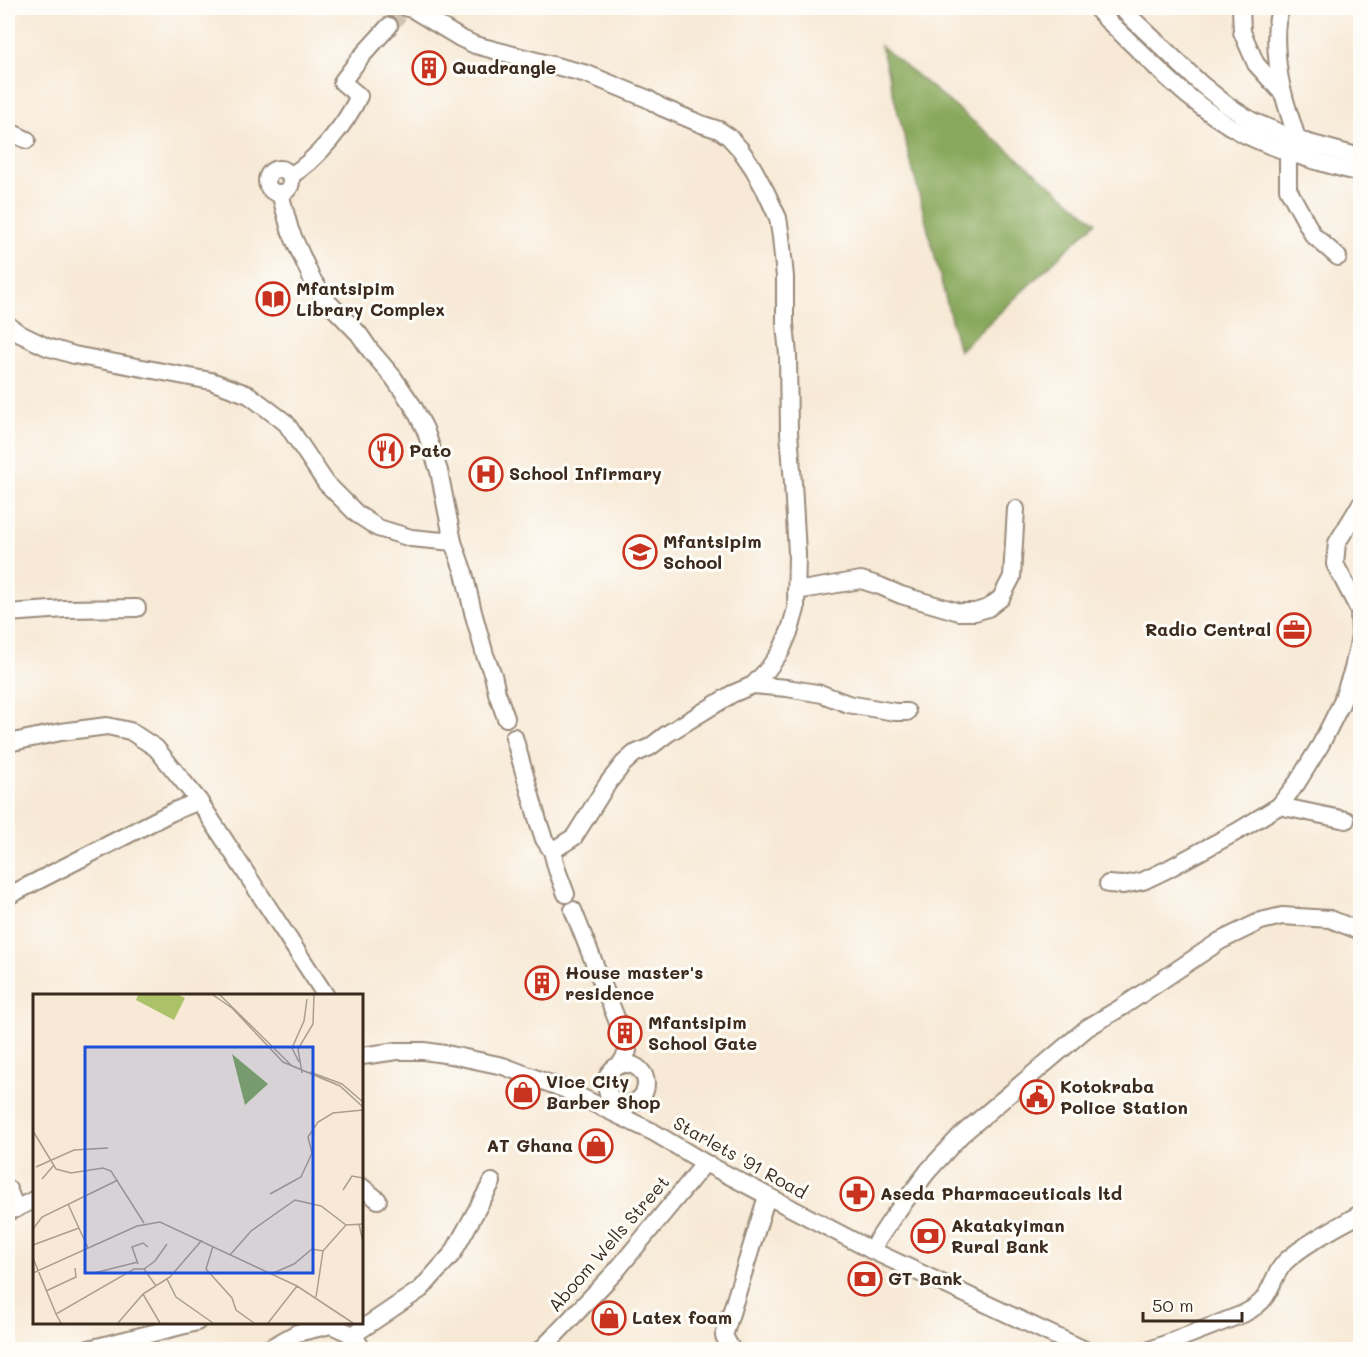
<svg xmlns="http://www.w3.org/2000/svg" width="1368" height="1357" font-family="Mali,sans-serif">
<rect width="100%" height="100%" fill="#fdfcf7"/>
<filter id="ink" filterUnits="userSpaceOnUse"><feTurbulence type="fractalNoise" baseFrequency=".0167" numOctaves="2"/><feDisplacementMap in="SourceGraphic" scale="12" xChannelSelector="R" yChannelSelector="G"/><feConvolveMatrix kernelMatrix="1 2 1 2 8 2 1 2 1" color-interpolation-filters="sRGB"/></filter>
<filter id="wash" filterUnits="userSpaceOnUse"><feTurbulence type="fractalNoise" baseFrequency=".008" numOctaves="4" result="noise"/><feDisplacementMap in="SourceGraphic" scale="24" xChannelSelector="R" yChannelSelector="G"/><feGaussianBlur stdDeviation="1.35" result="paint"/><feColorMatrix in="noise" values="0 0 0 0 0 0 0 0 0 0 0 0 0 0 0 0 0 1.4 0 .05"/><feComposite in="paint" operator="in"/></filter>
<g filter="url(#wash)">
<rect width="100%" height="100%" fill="#f7e9d5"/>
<path fill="#88a85c" stroke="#62693d" stroke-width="1.5" d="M881 46 1096 222 959 351Z"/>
</g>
<g filter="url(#ink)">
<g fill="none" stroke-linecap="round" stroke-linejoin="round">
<path stroke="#d1c3b0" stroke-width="16" stroke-dasharray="16 8" stroke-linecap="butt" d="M389 26 407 8"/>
<defs>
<g id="minor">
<path d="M407 8 412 9 460 38 475 45 587 74 648 99 661 107 701 124 719 130 729 137 740 149 753 168 766 192 778 218 781 237 785 277V324L788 355 789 433 793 483 797 553 796 609 790 630 781 651 768 669 753 685 732 694 667 734 650 747 634 754 623 764 608 783 574 837 552 851"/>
<path d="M1096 8 1107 20C1150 60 1191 107 1244 134 1281 152 1321 163 1360 173"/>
<path d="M1121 8 1201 84 1227 105 1252 121 1298 140 1360 157"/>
<path d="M1241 8 1242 32 1256 64 1283 94"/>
<path d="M1282 8C1271 24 1278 77 1284 96 1288 113 1295 129 1299 147"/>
<path d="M8 131 27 140"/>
<path d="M1288 152V189L1313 235 1338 257"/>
<circle cx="279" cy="181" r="12"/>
<path d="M290 176C317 160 346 124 359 96L342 82 360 58 389 26"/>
<path d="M280 193 290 230 312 279 326 300 359 334 370 350 393 377 413 406 425 429 439 471 453 542 464 573 473 612 485 655 493 675 497 693 506 718"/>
<path d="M8 325 20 334 47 347 74 355 211 381 249 395 286 423 326 483 357 514 378 528 411 538 453 542"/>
<path d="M1360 505 1337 543 1335 564 1359 610 1360 635"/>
<path d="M796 591 861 580 880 586 901 595 959 612H975L988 608 1001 598 1012 577 1016 509"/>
<path d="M8 613 65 609 137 608"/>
<path d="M753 685 787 688 822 694 848 704 895 712H907"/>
<path d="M514 737 538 821 544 839 552 851 557 870 566 894"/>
<path d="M8 743 61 732 107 726 130 731 156 748 199 801 326 996"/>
<path d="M1279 806 1346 820"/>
<path d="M1108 884 1123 885 1143 881 1166 870 1238 831 1279 806 1297 783 1321 744 1341 704 1353 669 1360 636"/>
<path d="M8 896 172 812 199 801"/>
<path d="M573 910 621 1030"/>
<path d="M362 1056 397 1051H424L451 1055 503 1066 564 1089 653 1132 705 1163 871 1250 1085 1350"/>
<circle cx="626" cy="1084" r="20"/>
<path d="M620 1065 628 1051 625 1038"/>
<path d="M362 1187 378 1200"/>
<path d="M8 1189 16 1209"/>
<path d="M8 1212 34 1200"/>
<path d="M871 1250 893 1217 928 1171 960 1136 1087 1028 1122 1007 1220 941 1261 921 1282 916 1330 919 1360 931"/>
<path d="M353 1335 421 1289 453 1253 492 1182"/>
<path d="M85 1350 197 1322"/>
<path d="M266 1350 297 1333 331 1325 353 1335 363 1350"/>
<path d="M541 1350 616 1271 705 1163"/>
<path d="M732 1350 724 1336 767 1196"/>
<path d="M1150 1350 1243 1314C1251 1310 1260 1305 1265 1297 1273 1285 1275 1272 1286 1261 1307 1242 1336 1228 1360 1214"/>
</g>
</defs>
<use href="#minor" stroke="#998a7a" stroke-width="20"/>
<use href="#minor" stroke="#fff" stroke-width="16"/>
</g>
</g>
<defs>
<symbol id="building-ring" viewBox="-11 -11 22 22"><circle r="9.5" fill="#fdfcf7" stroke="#c8321e" stroke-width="1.5"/><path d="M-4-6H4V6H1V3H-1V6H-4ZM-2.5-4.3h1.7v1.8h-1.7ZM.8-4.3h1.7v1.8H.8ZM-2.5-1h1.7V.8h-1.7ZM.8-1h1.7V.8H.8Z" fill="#c8321e"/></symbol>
<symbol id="library-ring" viewBox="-11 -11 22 22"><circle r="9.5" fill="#fdfcf7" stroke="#c8321e" stroke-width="1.5"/><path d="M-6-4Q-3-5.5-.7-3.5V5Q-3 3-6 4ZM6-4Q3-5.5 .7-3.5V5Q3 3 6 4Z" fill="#c8321e"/></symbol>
<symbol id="restaurant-ring" viewBox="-11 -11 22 22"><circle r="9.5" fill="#fdfcf7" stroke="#c8321e" stroke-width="1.5"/><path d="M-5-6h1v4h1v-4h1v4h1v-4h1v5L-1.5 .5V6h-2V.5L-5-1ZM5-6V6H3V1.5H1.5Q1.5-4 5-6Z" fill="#c8321e"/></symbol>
<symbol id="hospital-ring" viewBox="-11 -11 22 22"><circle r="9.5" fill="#fdfcf7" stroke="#c8321e" stroke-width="1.5"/><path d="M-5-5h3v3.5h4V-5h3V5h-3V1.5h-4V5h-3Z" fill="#c8321e"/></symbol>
<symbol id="school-ring" viewBox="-11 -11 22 22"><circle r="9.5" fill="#fdfcf7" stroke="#c8321e" stroke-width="1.5"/><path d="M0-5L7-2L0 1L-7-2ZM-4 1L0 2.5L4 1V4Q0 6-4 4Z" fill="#c8321e"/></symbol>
<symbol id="office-ring" viewBox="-11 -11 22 22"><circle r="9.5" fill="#fdfcf7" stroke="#c8321e" stroke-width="1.5"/><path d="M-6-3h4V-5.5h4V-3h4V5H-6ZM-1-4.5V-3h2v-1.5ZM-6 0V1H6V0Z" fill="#c8321e"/></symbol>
<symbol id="shop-ring" viewBox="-11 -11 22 22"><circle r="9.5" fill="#fdfcf7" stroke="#c8321e" stroke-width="1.5"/><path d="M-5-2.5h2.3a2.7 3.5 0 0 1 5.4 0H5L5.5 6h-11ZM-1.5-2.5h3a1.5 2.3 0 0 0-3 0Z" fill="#c8321e"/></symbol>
<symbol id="civic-ring" viewBox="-11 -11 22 22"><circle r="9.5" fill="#fdfcf7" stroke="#c8321e" stroke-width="1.5"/><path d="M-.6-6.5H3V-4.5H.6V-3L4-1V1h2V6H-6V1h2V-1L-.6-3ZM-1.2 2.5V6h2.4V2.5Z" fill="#c8321e"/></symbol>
<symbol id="pharmacy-ring" viewBox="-11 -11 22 22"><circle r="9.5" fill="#fdfcf7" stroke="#c8321e" stroke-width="1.5"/><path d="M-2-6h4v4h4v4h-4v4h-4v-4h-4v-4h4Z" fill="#c8321e"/></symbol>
<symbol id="bank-ring" viewBox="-11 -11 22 22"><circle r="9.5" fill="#fdfcf7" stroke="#c8321e" stroke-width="1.5"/><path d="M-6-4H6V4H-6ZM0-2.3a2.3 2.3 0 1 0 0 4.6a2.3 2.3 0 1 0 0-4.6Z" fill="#c8321e"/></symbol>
</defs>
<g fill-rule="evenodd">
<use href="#building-ring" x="410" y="49" width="38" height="38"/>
<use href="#library-ring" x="254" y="280" width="38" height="38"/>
<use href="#restaurant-ring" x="367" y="432" width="38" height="38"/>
<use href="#hospital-ring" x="467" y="455" width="38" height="38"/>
<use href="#school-ring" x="621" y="533" width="38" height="38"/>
<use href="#office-ring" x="1275" y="611" width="38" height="38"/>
<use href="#building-ring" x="523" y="964" width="38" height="38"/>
<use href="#building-ring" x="606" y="1014" width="38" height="38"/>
<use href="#shop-ring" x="504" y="1073" width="38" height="38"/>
<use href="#civic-ring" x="1018" y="1078" width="38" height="38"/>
<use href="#shop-ring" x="577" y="1127" width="38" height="38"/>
<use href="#pharmacy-ring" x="838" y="1175" width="38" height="38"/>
<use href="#bank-ring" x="909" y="1217" width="38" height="38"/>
<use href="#bank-ring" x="846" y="1260" width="38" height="38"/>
<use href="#shop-ring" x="590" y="1299" width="38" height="38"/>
</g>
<g text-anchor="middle" stroke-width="6" stroke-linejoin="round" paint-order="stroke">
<g font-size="18" font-weight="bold" fill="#3b2a1e" stroke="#fdfcf7" text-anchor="start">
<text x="452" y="74">Quadrangle</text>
<text x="296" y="295">Mfantsipim<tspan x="296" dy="21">Library Complex</tspan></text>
<text x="409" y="457">Pato</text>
<text x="509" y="480">School Infirmary</text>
<text x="663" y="548">Mfantsipim<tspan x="663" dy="21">School</tspan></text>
<text x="1271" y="636" text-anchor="end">Radio Central</text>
<text x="565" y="979">House master's<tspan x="565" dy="21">residence</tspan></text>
<text x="648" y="1029">Mfantsipim<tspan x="648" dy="21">School Gate</tspan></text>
<text x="546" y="1088">Vice City<tspan x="546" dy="21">Barber Shop</tspan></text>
<text x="1060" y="1093">Kotokraba<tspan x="1060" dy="21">Police Station</tspan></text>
<text x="573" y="1152" text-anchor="end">AT Ghana</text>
<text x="880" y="1200">Aseda Pharmaceuticals ltd</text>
<text x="951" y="1232">Akatakyiman<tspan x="951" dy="21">Rural Bank</tspan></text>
<text x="888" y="1285">GT Bank</text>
<text x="632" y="1324">Latex foam</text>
</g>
<g font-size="18" fill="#3b2a1e" stroke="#fdfcf7">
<text transform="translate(740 1158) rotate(29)" y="6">Starlets '91 Road</text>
<text transform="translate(609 1244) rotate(-49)" y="6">Aboom Wells Street</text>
</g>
</g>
<g transform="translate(33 994)">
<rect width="330" height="330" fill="#f7e9d5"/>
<path d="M105 1H146L152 4 141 26 103 6Z" fill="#abc268"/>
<path d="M199 60 235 90 212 111Z" fill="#88a85c"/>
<path fill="none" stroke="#ac9d8c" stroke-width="1.5" d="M180 1 199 14 250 68 307 92 330 113M187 1 259 72M266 68 259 54 271 27 274 5M277 78 309 90 330 108M269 79 265 55 280 30 281 1M0 137 23 175 38 179 70 174 78 177 111 229M3 173 41 156 75 154M9 185 21 171M310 196 319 182 330 184M237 200 268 183 279 159 275 143 285 128 300 119 330 116M35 210 55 254M326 230 330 248M0 235 9 223 85 186M0 251 46 234M180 252 173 275 199 304 203 316 221 329M197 261 218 237 262 206 288 212 313 231M0 264 23 320M105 270 99 253 110 249 115 253M111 275 122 267 134 250M0 279 104 232 127 228 264 292 320 329M61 279 105 268M238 280 261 270 279 255 290 257 313 231 330 230M134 285 143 303 180 329M13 297 43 283 42 274M110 300 137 283 169 246M283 303 290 257M28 329 23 320 101 275H111L123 292M85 329 110 300 127 329M235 329 264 292"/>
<path fill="#1d4ed8" fill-opacity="0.15" stroke="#1d4ed8" stroke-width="3" d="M52 53H280V279H52Z"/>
<rect width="330" height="330" fill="none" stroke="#3b2a1e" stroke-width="3"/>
</g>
<rect width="1368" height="1357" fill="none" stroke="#fdfcf7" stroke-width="30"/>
<path d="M1143 1312v9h99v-9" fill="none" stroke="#3b2a1e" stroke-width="3"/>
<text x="1152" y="1312" font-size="18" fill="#3b2a1e" stroke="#fdfcf7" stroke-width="4.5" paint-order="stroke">50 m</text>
</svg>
